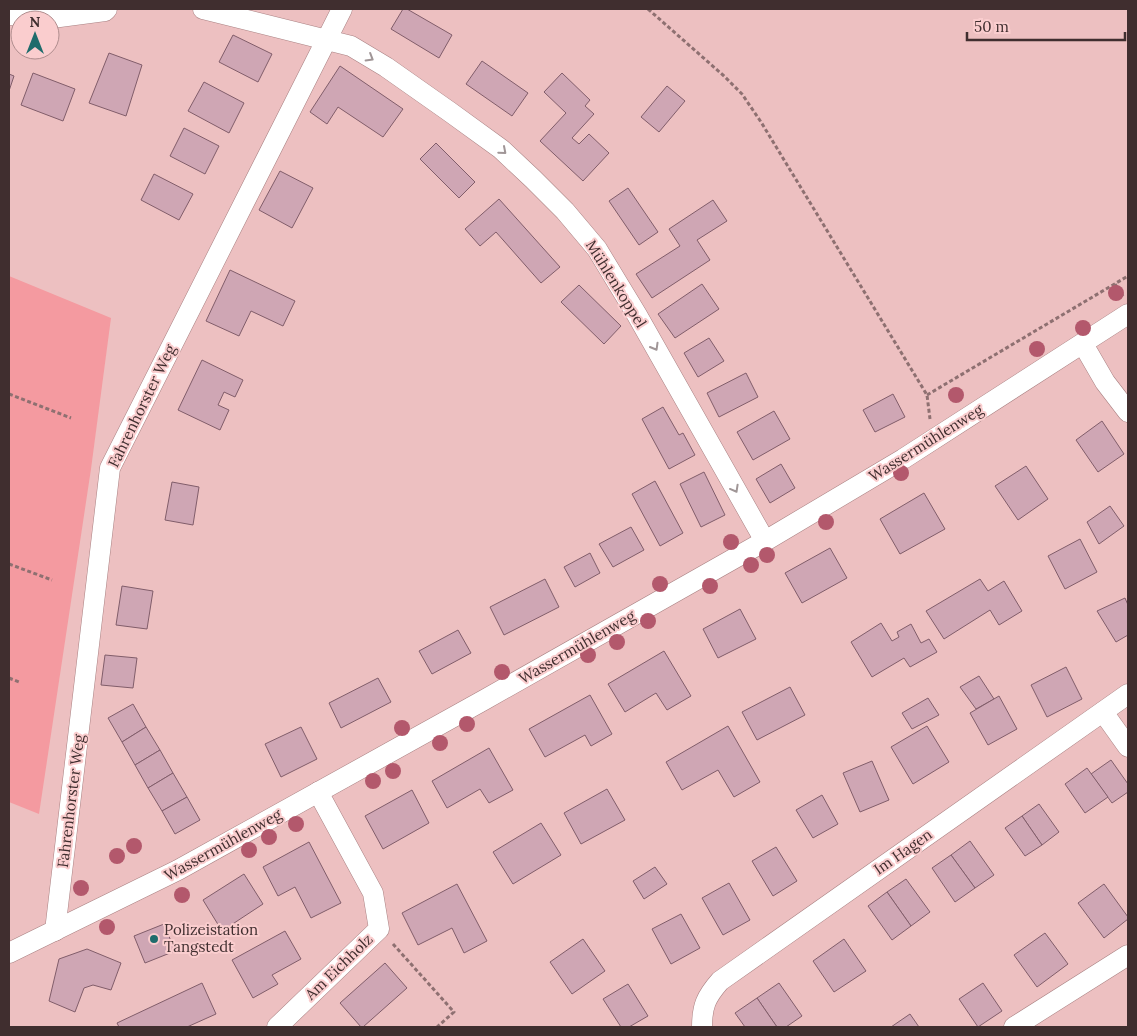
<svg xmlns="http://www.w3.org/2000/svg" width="1137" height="1036" font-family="Lora,serif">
<rect width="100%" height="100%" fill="#edc0c1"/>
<path fill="#f49aa0" d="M9 276 111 318 91 469 39 814 9 802Z"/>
<g fill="#cfa6b4" stroke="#815d6a">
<path d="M403 9H407L452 35 439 58 391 29Z"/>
<path d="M233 35 272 54 258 82 219 62Z"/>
<path d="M109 53 142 65 126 116 89 103Z"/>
<path d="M482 61 528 93 512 116 466 84Z"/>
<path d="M340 66 403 109 383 137 338 107 327 124 310 112Z"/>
<path d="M33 73 75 89 63 121 21 105Z"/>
<path d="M562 73 590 100 585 106 594 114 572 138 579 144 589 134 609 153 583 181 540 141 566 113 544 92Z"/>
<path d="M9 74 14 76 9 91Z"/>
<path d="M204 82 244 103 229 133 188 111Z"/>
<path d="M667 86 685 101 659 132 641 117Z"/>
<path d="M184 128 219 146 205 174 170 156Z"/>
<path d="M436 143 475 182 459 198 420 159Z"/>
<path d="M280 171 313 188 292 228 259 210Z"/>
<path d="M154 174 193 194 179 220 141 200Z"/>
<path d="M628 188 658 232 639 245 609 201Z"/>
<path d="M499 199 560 267 541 283 496 232 480 246 465 229Z"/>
<path d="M713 200 727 221 697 240 710 260 652 298 636 274 680 246 669 229Z"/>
<path d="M230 270 295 301 283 326 251 311 239 336 206 321Z"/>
<path d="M702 284 719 309 675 338 658 314Z"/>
<path d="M579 285 621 326 604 344 561 302Z"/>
<path d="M709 338 724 361 698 377 684 353Z"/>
<path d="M202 360 243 380 235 397 224 392 218 405 229 410 220 430 178 410Z"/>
<path d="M746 373 758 397 719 417 707 393Z"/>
<path d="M893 394 905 417 875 432 863 410Z"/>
<path d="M663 407 679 435 683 433 695 455 669 469 642 419Z"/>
<path d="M774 411 790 439 753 460 737 432Z"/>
<path d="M1102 421 1124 454 1098 472 1076 440Z"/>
<path d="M781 464 795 488 770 503 756 479Z"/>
<path d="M1026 466 1048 499 1018 520 995 486Z"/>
<path d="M704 472 725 515 701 527 680 484Z"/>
<path d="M655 481 683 533 660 546 632 494Z"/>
<path d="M172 482 199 487 193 525 165 520Z"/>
<path d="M924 493 945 529 900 554 880 519Z"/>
<path d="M1110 506 1124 526 1099 544 1087 522Z"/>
<path d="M631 527 644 550 613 567 599 544Z"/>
<path d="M1080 539 1097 572 1065 589 1048 556Z"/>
<path d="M830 548 847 578 802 603 785 573Z"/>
<path d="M590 553 600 573 575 587 564 567Z"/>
<path d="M545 579 559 607 504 635 490 607Z"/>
<path d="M980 579 988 591 1004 581 1022 611 999 625 990 610 944 639 926 611Z"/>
<path d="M122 586 153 591 147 629 116 625Z"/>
<path d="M1125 598 1128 605V635L1116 642 1097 611Z"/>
<path d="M740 609 756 639 718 658 703 629Z"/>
<path d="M881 623 892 641 899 637 897 632 911 624 921 643 929 639 937 652 910 667 904 658 872 677 851 642Z"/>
<path d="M458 630 471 653 432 674 419 651Z"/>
<path d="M664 651 691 696 667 710 656 693 625 712 608 684Z"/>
<path d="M105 655 137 658 133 688 101 685Z"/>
<path d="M1066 667 1082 699 1047 717 1031 685Z"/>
<path d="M979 676 994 699 976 709 960 687Z"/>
<path d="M378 678 391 702 341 728 329 703Z"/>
<path d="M790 687 805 715 757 740 742 712Z"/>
<path d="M590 695 612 734 591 746 585 735 545 757 529 729Z"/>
<path d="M999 696 1017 729 988 745 970 713Z"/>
<path d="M928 698 939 715 912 729 902 713Z"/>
<path d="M133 704 146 727 122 742 108 718Z"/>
<path d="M728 726 760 782 734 797 718 770 682 790 666 762Z"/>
<path d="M927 726 949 762 913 784 891 747Z"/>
<path d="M146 727 160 750 135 765 122 742Z"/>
<path d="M301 727 317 759 281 777 265 744Z"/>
<path d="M489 748 513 790 489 803 480 789 447 808 432 781Z"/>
<path d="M160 750 173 773 148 788 135 765Z"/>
<path d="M1111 760 1128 784V792L1112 803 1091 774Z"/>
<path d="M872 761 889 800 860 812 843 773Z"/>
<path d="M1087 768 1108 797 1085 813 1065 784Z"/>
<path d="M173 773 187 797 162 811 148 788Z"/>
<path d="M607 789 625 820 581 844 564 813Z"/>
<path d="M412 790 429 823 383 849 365 816Z"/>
<path d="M822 795 838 824 813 838 796 810Z"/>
<path d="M187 797 200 820 175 834 162 811Z"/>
<path d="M1039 804 1059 832 1042 845 1022 816Z"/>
<path d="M1022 816 1042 845 1025 856 1005 828Z"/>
<path d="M541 823 561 855 513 884 493 852Z"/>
<path d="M970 841 994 875 975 888 951 855Z"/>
<path d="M309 842 341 903 311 918 295 887 278 896 263 867Z"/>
<path d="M776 847 797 881 773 896 752 861Z"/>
<path d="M951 855 975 888 955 902 932 868Z"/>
<path d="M655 867 667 884 644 899 633 881Z"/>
<path d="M244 874 263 904 222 931 203 900Z"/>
<path d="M906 879 930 912 911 926 887 892Z"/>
<path d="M729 883 750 920 723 935 702 898Z"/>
<path d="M457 884 487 941 464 953 452 928 418 945 402 913Z"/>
<path d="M1104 884 1128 917V919L1104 938 1078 903Z"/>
<path d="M887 892 911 926 892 940 868 906Z"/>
<path d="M681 914 700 948 671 964 652 929Z"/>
<path d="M164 924 175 951 145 963 134 936Z"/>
<path d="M285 931 301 959 272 975 278 984 253 998 232 960Z"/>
<path d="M1045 933 1068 964 1037 987 1014 955Z"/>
<path d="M583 939 605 971 572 994 550 962Z"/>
<path d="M844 939 866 971 834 992 813 961Z"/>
<path d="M87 949 121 963 111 990 93 985 84 988 75 1012 49 1001 59 959Z"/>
<path d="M385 963 407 988 363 1027H361L340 1003Z"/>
<path d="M202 983 216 1014 187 1027H119L117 1023Z"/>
<path d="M779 983 802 1016 786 1027H777L757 998Z"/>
<path d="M983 983 1002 1011 978 1027 959 999Z"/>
<path d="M628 984 648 1016 629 1027H621L603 999Z"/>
<path d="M757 998 777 1027H745L735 1013Z"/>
<path d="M910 1014 919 1027H891Z"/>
</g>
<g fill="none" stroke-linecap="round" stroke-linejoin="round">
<defs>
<g id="minor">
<path d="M203 9 351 46 386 67 450 112 501 149 533 179 565 211 597 249 637 315 765 541"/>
<path d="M9 15 52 18 105 11 107 9"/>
<path d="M1083 344 1105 382 1128 412"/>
<path d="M1103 712 1128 747"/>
<path d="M55 931 110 468 342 9"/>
<path d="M9 953 178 870 484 700 765 541 903 459 1128 314"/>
<path d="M277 1027 379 929 373 893 318 792"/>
<path d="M702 1027C702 1006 706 997 720 981L1128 694"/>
<path d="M1014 1027 1128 955"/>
</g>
</defs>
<use href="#minor" stroke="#a98082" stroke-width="21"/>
<g stroke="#8e7071" stroke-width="3" stroke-dasharray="4 2.5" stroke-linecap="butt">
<path d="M648 9 724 76 742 94 761 122 927 395 930 419"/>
<path d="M1115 284 1123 296"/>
<path d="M9 394 71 418"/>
<path d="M927 395 1128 276"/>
<path d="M9 564 52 580"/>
<path d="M9 678 19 682"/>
<path d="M393 944 454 1012 437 1027"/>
</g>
<use href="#minor" stroke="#fff" stroke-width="20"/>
</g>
<g fill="#b3586c">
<circle cx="1116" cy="293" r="8"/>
<circle cx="1083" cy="328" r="8"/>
<circle cx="1037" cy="349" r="8"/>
<circle cx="956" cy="395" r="8"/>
<circle cx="901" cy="473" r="8"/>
<circle cx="826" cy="522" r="8"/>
<circle cx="731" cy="542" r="8"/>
<circle cx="767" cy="555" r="8"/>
<circle cx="751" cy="565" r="8"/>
<circle cx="660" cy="584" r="8"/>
<circle cx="710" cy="586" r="8"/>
<circle cx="648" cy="621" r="8"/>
<circle cx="617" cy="642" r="8"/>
<circle cx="588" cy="655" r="8"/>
<circle cx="502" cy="672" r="8"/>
<circle cx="467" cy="724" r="8"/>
<circle cx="402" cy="728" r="8"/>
<circle cx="440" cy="743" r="8"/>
<circle cx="393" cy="771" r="8"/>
<circle cx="373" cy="781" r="8"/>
<circle cx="296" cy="824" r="8"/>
<circle cx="269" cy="837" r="8"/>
<circle cx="134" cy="846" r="8"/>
<circle cx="249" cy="850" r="8"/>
<circle cx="117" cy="856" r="8"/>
<circle cx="81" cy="888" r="8"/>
<circle cx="182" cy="895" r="8"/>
<circle cx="107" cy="927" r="8"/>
</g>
<defs><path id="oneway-chevron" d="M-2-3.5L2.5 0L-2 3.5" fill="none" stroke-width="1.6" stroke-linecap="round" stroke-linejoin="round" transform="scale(1.25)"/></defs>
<g stroke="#a09697">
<use href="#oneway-chevron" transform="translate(370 58) rotate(31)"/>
<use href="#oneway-chevron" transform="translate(503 151) rotate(41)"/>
<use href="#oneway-chevron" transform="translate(655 347) rotate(60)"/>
<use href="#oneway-chevron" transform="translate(735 489) rotate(61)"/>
</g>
<circle fill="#1f6c6c" stroke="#facdce" stroke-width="2" cx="154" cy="939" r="5"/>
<g text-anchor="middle" stroke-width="4" stroke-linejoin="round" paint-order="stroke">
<g font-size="15" fill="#402e2f" stroke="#facdce">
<text transform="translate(616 284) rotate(58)" y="5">Mühlenkoppel</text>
<text transform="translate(142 406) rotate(-64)" y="5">Fahrenhorster Weg</text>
<text transform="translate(926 443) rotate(-32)" y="5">Wassermühlenweg</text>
<text transform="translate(577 647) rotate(-30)" y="5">Wassermühlenweg</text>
<text transform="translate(71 801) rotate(-83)" y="5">Fahrenhorster Weg</text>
<text transform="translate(223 845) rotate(-29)" y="5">Wassermühlenweg</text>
<text transform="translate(903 852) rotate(-35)" y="5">Im Hagen</text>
<text transform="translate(339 967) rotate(-44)" y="5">Am Eichholz</text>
</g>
<g font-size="15" fill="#402e2f" stroke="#facdce" text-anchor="start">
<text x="164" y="935">Polizeistation<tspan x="164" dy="17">Tangstedt</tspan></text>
</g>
</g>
<rect width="1137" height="1036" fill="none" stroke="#402e2f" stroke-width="20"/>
<g transform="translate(35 35)"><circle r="24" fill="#facdce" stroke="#b08d8e"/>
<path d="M0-4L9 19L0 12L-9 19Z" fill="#1f6c6c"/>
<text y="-8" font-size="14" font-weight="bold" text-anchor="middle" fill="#402e2f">N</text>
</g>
<path d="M967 32v8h158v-8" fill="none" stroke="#402e2f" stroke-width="2.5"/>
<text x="974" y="32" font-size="15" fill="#402e2f" stroke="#facdce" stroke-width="4" paint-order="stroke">50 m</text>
</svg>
